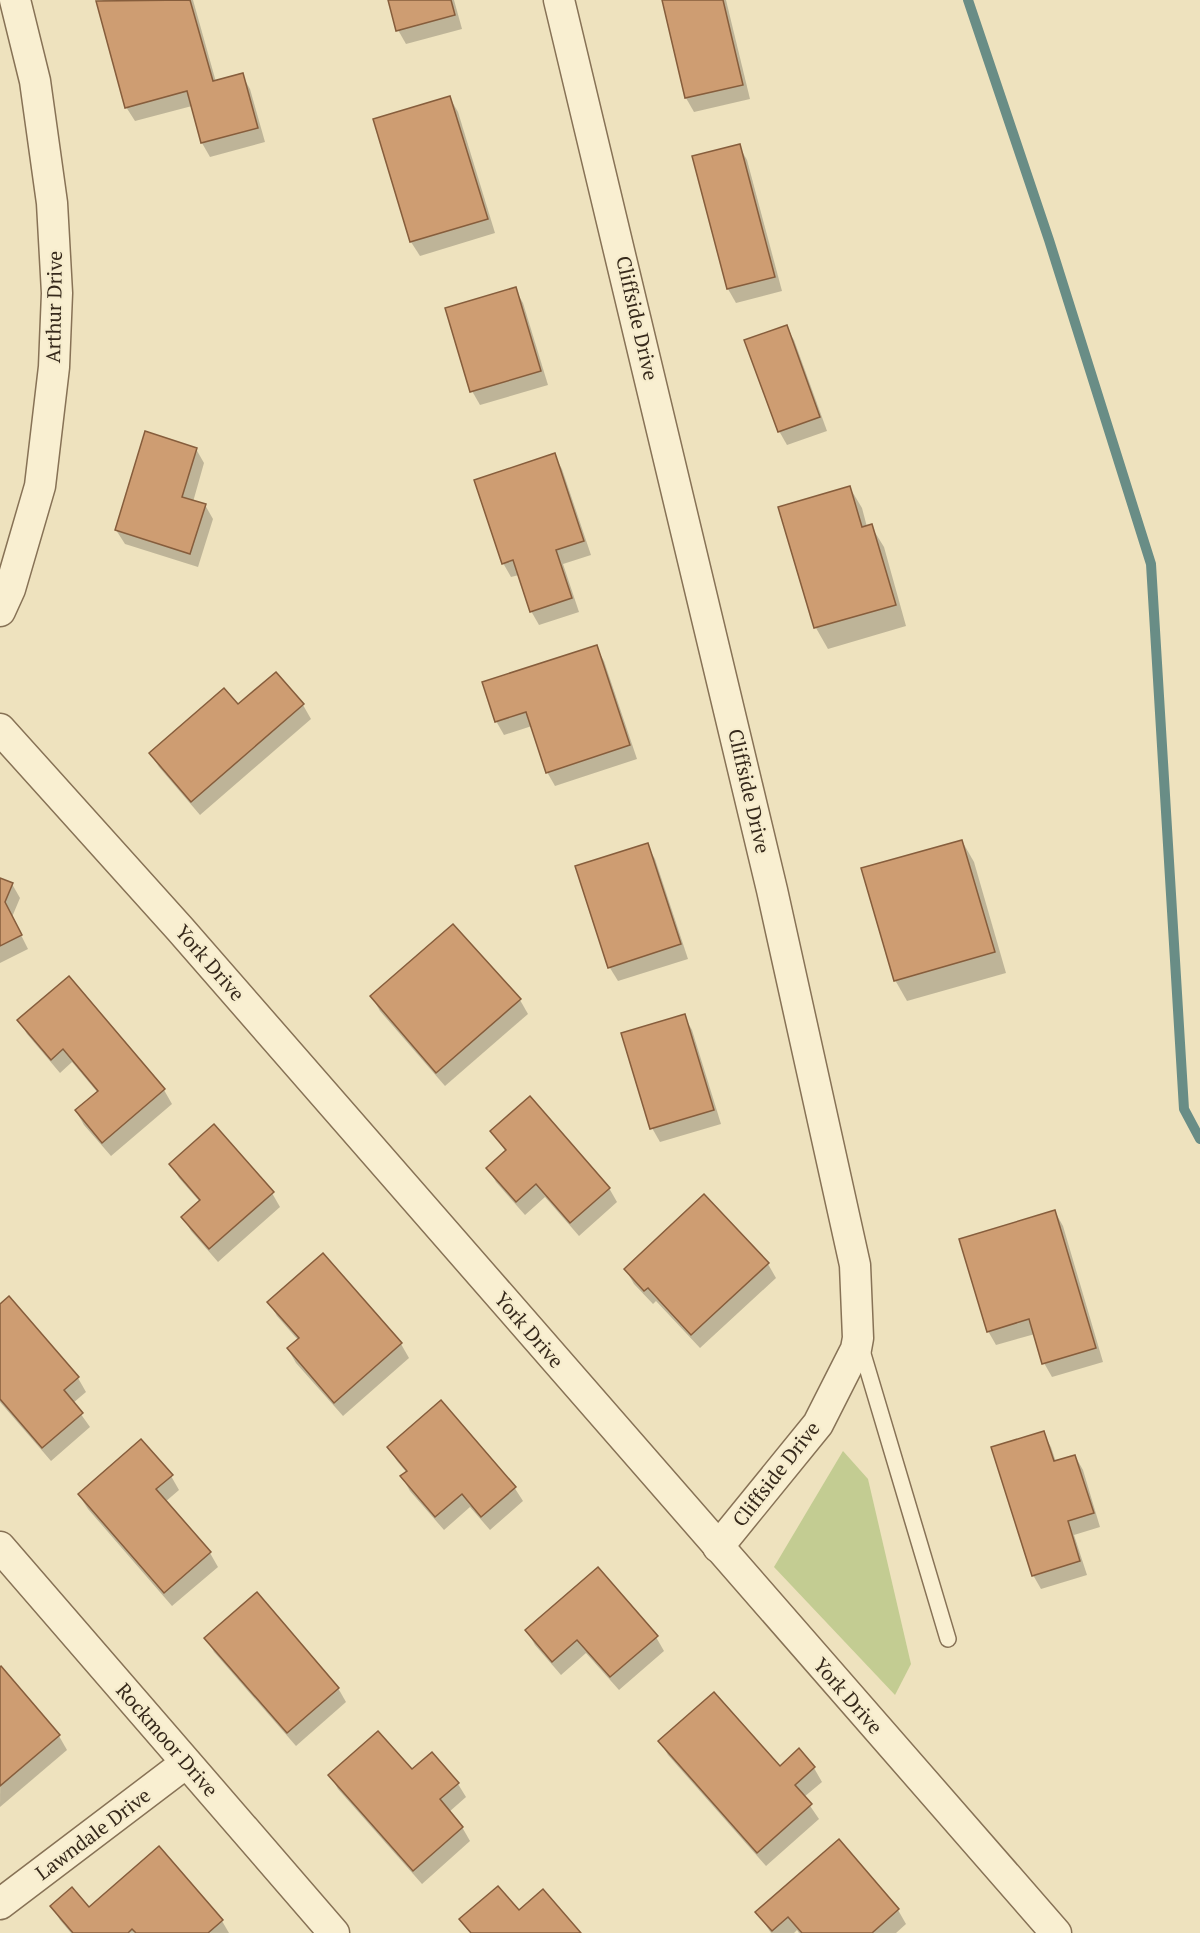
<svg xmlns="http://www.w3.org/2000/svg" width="1200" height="1933" font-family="'PT Serif',serif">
<rect width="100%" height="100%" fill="#eee2be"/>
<path fill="#c3cc92" d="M843 1451 868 1479 911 1664 895 1695 774 1567Z"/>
<g fill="#0003">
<path d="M104 0H193L216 82 242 75 250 89 265 142 210 157 202 143 192 106 135 121 126 107 98 2Z"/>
<path d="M389 0H454L462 29 406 44 398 30Z"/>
<path d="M663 0H726L750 99 694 112 686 98Z"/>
<path d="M450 98 458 112 495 233 420 256 411 242 375 120Z"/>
<path d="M739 146 747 160 782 291 736 303 728 289Z"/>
<path d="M515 289 523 303 548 385 480 405 472 391Z"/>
<path d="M786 327 794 340 827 431 787 445 779 431Z"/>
<path d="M196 449 204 463 193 502 205 505 213 519 198 567 125 544 116 530Z"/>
<path d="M554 455 562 469 591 555 563 564 579 612 539 625 531 611 519 575 511 577 503 563Z"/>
<path d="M850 488 862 508 867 527 871 526 884 547 906 626 828 649 816 628 780 508Z"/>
<path d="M596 647 604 661 637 759 555 786 547 772 532 726 504 735 496 721Z"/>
<path d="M276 674 303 705 311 719 200 815 159 767 150 753 238 706Z"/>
<path d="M962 841 974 862 1006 973 907 1001 895 980Z"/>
<path d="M647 845 655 859 688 959 618 981 610 968 577 867Z"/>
<path d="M0 880 12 884 20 898 12 917 28 949 0 963Z"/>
<path d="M453 926 520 1000 528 1014 445 1086 380 1011 372 997Z"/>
<path d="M69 978 164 1090 172 1104 111 1156 84 1125 76 1111 98 1093 72 1062 60 1073 27 1034 19 1020Z"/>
<path d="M684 1016 692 1030 721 1124 660 1142 652 1128Z"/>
<path d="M492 1131 609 1188 617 1202 579 1236 545 1197 525 1215 496 1182 488 1168 506 1152Z"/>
<path d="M171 1164 272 1193 280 1207 218 1262 191 1231 183 1217 200 1202 179 1178Z"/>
<path d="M704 1196 768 1264 776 1278 700 1348 656 1301 653 1304 634 1284 626 1270Z"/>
<path d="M1055 1212 1063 1226 1103 1362 1052 1377 1044 1363 1035 1334 996 1345 988 1331Z"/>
<path d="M323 1255 401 1344 409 1358 343 1416 296 1363 288 1349 298 1340 277 1316 269 1302Z"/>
<path d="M0 1306 78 1378 86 1392 73 1403 90 1427 51 1461 0 1402Z"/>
<path d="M1043 1433 1051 1447 1056 1462 1075 1456 1083 1470 1100 1527 1074 1535 1087 1575 1041 1589 1033 1575Z"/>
<path d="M388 1447 514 1487 523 1501 490 1530 470 1507 444 1530 410 1491 402 1477 407 1473 397 1461Z"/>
<path d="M171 1476 179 1490 165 1502 210 1553 218 1567 172 1606 88 1509 79 1495Z"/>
<path d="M527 1631 656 1637 664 1651 619 1690 586 1653 561 1675 535 1645Z"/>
<path d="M206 1638 338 1688 346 1702 296 1746 214 1652Z"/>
<path d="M1 1668 59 1736 67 1750 0 1807Z"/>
<path d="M660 1741 779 1768H814L822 1782 804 1797 819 1819 766 1866 668 1755Z"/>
<path d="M412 1771 458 1784 466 1797 449 1812 462 1827 470 1841 422 1884 338 1789 330 1775Z"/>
<path d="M838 1841 898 1910 906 1924 896 1933H799L797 1930 794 1933H771L757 1912Z"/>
<path d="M52 1906 222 1921 229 1933H71L60 1920Z"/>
</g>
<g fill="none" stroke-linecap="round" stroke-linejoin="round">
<path stroke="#698d86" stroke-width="10" d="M968 0 1049 240 1151 564 1184 1109 1200 1139"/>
</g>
<g fill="#ce9d72" stroke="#865d3c" stroke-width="1.5">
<path d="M190 0 213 81 243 73 258 128 201 143 187 91 125 108 96 1Z"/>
<path d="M388 0H451L455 15 396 31Z"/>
<path d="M662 0H723L743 85 685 98Z"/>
<path d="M450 96 488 219 410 242 373 119Z"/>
<path d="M740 144 775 277 727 289 692 156Z"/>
<path d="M516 287 541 371 470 392 445 308Z"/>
<path d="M787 325 820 417 778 432 744 340Z"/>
<path d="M145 431 197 448 182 497 206 504 190 554 115 530Z"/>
<path d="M555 453 584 541 556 550 572 598 530 612 513 560 502 564 474 480Z"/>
<path d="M850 486 862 527 872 524 896 605 814 628 778 507Z"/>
<path d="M597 645 630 745 546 773 526 712 495 722 482 682Z"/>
<path d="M276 672 304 704 191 802 149 753 224 688 238 704Z"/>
<path d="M962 840 995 952 894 981 861 868Z"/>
<path d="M648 843 681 944 608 968 575 866Z"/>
<path d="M0 878 13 883 5 902 22 935 0 946Z"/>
<path d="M453 924 521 999 436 1073 370 996Z"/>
<path d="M69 976 165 1089 102 1143 75 1110 98 1091 63 1049 51 1060 17 1020Z"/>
<path d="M685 1014 714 1110 650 1129 621 1033Z"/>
<path d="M530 1096 610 1188 570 1223 536 1184 516 1202 486 1168 506 1150 490 1131Z"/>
<path d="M214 1124 274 1192 209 1249 181 1217 200 1200 169 1164Z"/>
<path d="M704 1194 769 1263 691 1335 648 1288 644 1291 624 1269Z"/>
<path d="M1055 1210 1096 1348 1042 1364 1029 1319 987 1332 959 1239Z"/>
<path d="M323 1253 402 1343 334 1403 287 1348 299 1338 267 1302Z"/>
<path d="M9 1296 79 1377 64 1390 83 1413 42 1448 0 1399V1304Z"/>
<path d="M441 1400 516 1487 481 1517 462 1494 435 1517 400 1476 407 1471 387 1447Z"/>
<path d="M1044 1431 1054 1461 1075 1455 1094 1513 1068 1521 1080 1561 1032 1576 991 1447Z"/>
<path d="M141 1439 173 1475 156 1489 211 1552 164 1593 78 1494Z"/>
<path d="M598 1567 658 1636 610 1677 577 1640 552 1662 525 1630Z"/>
<path d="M257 1592 339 1688 287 1733 204 1638Z"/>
<path d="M1 1666 60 1735 0 1786V1667Z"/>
<path d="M714 1692 780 1766 799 1748 815 1767 795 1785 812 1804 757 1853 658 1741Z"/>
<path d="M378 1731 412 1769 432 1752 459 1783 440 1799 463 1827 413 1871 328 1775Z"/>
<path d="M839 1839 899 1909 872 1933H802L788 1917 772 1931 755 1912Z"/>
<path d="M159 1846 223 1920 208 1933H136L132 1929 128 1933H73L50 1906 72 1887 89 1907Z"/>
<path d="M498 1886 519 1910 543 1889 581 1933H471L459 1919Z"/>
</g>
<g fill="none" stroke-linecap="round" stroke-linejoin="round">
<defs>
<path id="service" d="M860 1344 948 1639"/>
<g id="minor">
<path d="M559 0 772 890 855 1265 858 1338 856 1349 818 1424 718 1547"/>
<path d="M0 611 10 589 40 486 54 367 57 293 52 203 35 81 15 0"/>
<path d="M0 729 180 929 1056 1933"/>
<path d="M0 1547 334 1933"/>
<path d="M0 1904 186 1763"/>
</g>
</defs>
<use href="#service" stroke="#877256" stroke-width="18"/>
<use href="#minor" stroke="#877256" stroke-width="33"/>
<use href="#service" stroke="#f9efd1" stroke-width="15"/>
<use href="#minor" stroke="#f9efd1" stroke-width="30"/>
</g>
<g text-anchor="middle" stroke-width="4.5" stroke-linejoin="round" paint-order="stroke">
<g font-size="20" fill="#36291b" stroke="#f6eccd">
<text transform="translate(54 307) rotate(-89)" y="7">Arthur Drive</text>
<text transform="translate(637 318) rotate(77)" y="7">Cliffside Drive</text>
<text transform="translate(749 791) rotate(77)" y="7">Cliffside Drive</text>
<text transform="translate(210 963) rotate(49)" y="7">York Drive</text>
<text transform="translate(529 1330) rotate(49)" y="7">York Drive</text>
<text transform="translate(776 1474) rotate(-52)" y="7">Cliffside Drive</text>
<text transform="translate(848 1696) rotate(49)" y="7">York Drive</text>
<text transform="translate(167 1740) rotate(49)" y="7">Rockmoor Drive</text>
<text transform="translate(93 1834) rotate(-37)" y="7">Lawndale Drive</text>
</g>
</g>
</svg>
